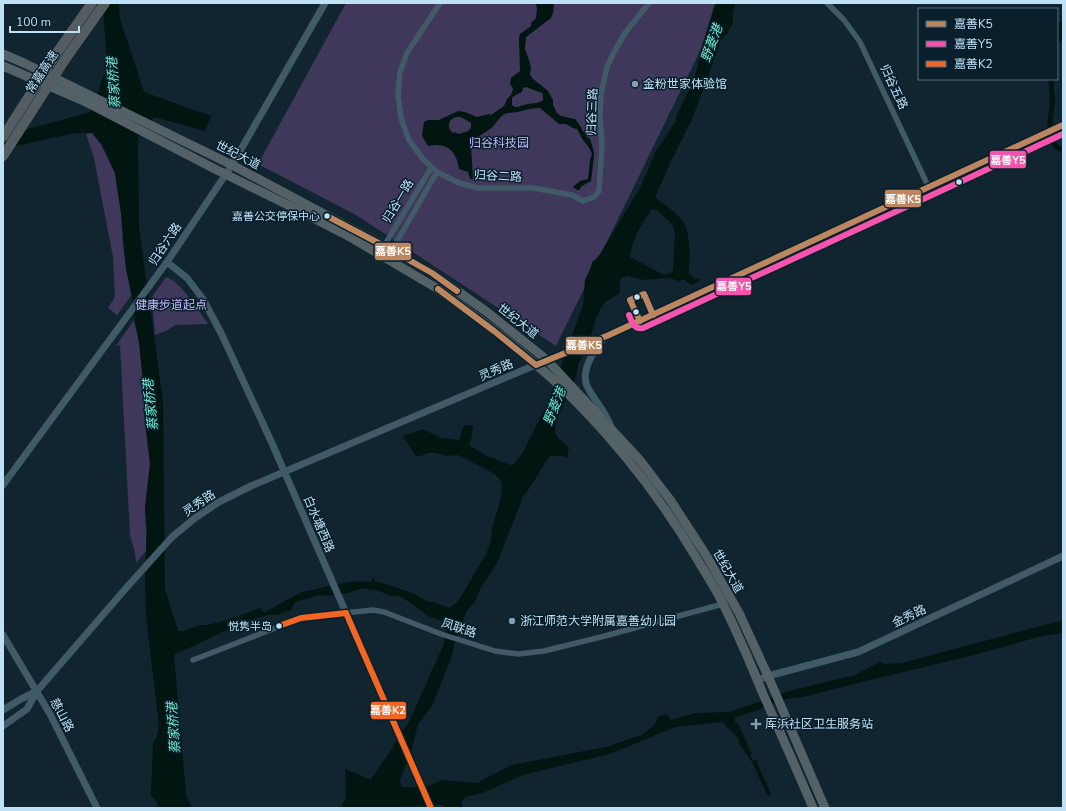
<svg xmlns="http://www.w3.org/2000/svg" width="1066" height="811" font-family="'Nunito Sans','Noto Sans SC',sans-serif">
<rect width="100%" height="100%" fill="#102530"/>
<g fill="#3f385b">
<path d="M346 3H715L701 49 556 346 356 215 258 164Z"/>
<path d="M92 133 101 145 115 173 121 213 123 246 131 296 117 315 108 308 115 297 113 257 94 158 86 134Z"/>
<path d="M166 277C179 280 200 312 208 324L175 325 166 331 155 335 152 297Z"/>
<path d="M134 320 139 342 143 381 144 417 150 464 145 508 146 531V551L136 563 135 553 130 535 120 345 116 346Z"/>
</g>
<g fill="#011511" fill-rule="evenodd">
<path d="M103 3H119L120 19 144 92 211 116 205 131 154 117 138 137 139 227 163 401 165 589 178 631H184L200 625H208L227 620 260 608 263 612H265L298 594 301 592C324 588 348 579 371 582L374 577 375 578 374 581 386 584 415 594 428 602H434L450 608 459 600 486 554 491 541 492 528 500 502 502 488 501 481 495 474 458 455 447 456 435 453H428L420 456H416L403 436 423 429 441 438 458 440 460 438 463 427C466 425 470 424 473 427L471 440 469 444 470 446 487 456 511 465 514 464 522 454 542 414 546 408 583 305 585 280 591 267 592 262 596 259 600 254 640 188 656 151 676 121V117L689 90 698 67 699 56 716 3H736L733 12V22L727 34 721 39 706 82 692 119 671 161 655 197C664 204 674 211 681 219 692 231 689 258 689 273L695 279 699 278 700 281 691 285 684 279 679 281 669 278 644 280 628 276 623 277 620 280C619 285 621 289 619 294L608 300 602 306 596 318 592 332 579 363 575 379 556 422C553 437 558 438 569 447L567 458 563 456H551L546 461 533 483 523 497 496 565 480 589 476 600 467 611 465 615 454 645 452 656 432 706 418 724 411 752 400 780 401 787H426L442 780 477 783 511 765 606 747 641 735 654 726 658 717 666 714 671 720 696 713 730 712 789 691 855 675 880 662 884 664 902 663 1063 620V633L1038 637 974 655 870 680 803 697 787 699 735 718V722L738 724 752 754 750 755 753 761 756 760 771 794 768 796 765 791 766 790 764 788 752 762 740 745 738 738 722 722 676 727 609 754 523 775 482 793 468 796 462 800V808H444L442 805 395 807 393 808H341L346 797 345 769 371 780 409 722 443 646 446 630 441 621 428 616 412 604 401 597 396 596H392L373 589 371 590 362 588 348 593 327 596 326 595 321 596 320 595 295 602 291 610 289 611 276 615H268L249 620 174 655 186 795 192 808H158L157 802 151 795 153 742C157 738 158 732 159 726L146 616 145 574 147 530 145 508 150 464 145 417 143 381 139 342 135 323 132 295 126 270 121 213 115 173 102 144 92 133H75L3 149V136L90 112 107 67ZM652 209 658 211 672 224 675 232 673 270 671 273 664 275 630 257C633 238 640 225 652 209Z"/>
<path d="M535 3H554L553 13 551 18 526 37 525 49 530 63 531 69 530 74 532 78 548 91 553 100V105L557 113 561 116 575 119 579 124 586 136 590 139 591 142 594 152V156L591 181 582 186 579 190H577L573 187 580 181 588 179 590 160 592 154 590 149 583 140 577 129 573 128 566 124H559L540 108C532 108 525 110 518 112 513 113 507 112 503 115 498 119 495 125 490 129 482 135 475 137 471 145L473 179H470L468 172 459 169C456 150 447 142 428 146L422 136 424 122 428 120H439L458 111 465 112 477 117 489 114 491 115 504 106 507 99 511 95 513 89 512 86 510 85 511 78 520 71 519 38 520 34 531 26V23L536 18 537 8ZM526 87 542 93 543 95V100C537 105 531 102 524 105 520 106 519 107 515 107L512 105V98L514 96 522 92 523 88ZM456 117H461L471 123V128L468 131 459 134 455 132 453 133C446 127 448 120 456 117Z"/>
<path d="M1063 19V39L1057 45V25Z"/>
</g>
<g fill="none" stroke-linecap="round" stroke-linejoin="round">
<path stroke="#011511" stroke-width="5" d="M1051 79C1051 87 1053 96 1052 105 1051 118 1044 145 1063 150"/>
<g stroke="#415a67" stroke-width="5.5">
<path d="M440 3 407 53 400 72 398 95 401 118 409 140 423 159 437 172 459 183 478 188H533L572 195 583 201 594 197 599 191 602 145 600 114 601 94 607 67 614 52 625 33 649 3"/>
<path d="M827 3 844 20 860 42 929 188"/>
<path d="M384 246 431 168"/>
<path d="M392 250 437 172"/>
<path d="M193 660 296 620 306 617 373 610 384 612 441 634 460 640 495 651 518 654 544 651 601 637 723 604"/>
</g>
<g stroke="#415a67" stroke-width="7">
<path d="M167 262 187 278 203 299 221 333 271 441 431 808"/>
<path d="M604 338C595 349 582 367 586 383 588 390 593 396 597 402 603 411 608 418 612 429"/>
<path d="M3 485 167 262 232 165 325 3"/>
<path d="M3 635 50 714 97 808"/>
<path d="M758 680 768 676 858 652 1063 556"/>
<path d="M3 710 21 699 37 691"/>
<path d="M3 726 27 709 37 691 127 587 172 537 195 518 219 502 251 486 547 360 609 335 1063 125"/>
</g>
<g stroke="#546268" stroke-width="9">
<path d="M3 54 26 64 232 165 384 246 432 273 487 312 547 360 639 459 671 501 706 555 739 613 768 676 825 808"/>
<path d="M3 66 84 101 213 168 296 209 350 237 438 289C488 325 542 365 584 410 627 455 665 505 697 559 705 572 713 585 720 598 736 629 750 662 763 694 780 732 797 770 813 808"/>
</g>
<g stroke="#545d61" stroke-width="10">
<path d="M3 137 56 54 92 3"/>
<path d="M3 156 66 58 105 3"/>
</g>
<defs>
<g id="bus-1">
<path d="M327 216 384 246 432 273 457 291"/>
<path d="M438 289 494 331 536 365 609 335 1063 125"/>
<path d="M640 321 630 300 644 294 653 315"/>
</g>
<path id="bus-2" d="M629 315C632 322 634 330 643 328L932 195 1063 134"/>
<g id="bus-3">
<path d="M346 613 431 808"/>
<path d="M279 626 301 618 346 613"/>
</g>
</defs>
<use href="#bus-1" stroke="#091f2c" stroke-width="9"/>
<use href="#bus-2" stroke="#091f2c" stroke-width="9"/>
<use href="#bus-3" stroke="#091f2c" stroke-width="9"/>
<use href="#bus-1" stroke="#bb8660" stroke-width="6"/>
<use href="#bus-2" stroke="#f653ac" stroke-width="6"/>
<use href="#bus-3" stroke="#f26522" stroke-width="6"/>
</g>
<g fill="#829fb1" stroke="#091f2c" stroke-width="1.5">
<circle cx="635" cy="84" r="4"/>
<circle cx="512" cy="621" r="4"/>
<path d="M754 718h4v4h4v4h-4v4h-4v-4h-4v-4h4z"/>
</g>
<g fill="#bfe1f6" stroke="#091f2c" stroke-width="1.5">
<circle cx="959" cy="182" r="3.5"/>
<circle cx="327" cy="216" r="3.5"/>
<circle cx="637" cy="297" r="3.5"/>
<circle cx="636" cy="312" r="3.5"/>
<circle cx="279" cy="626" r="3.5"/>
</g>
<g text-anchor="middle" stroke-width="3" stroke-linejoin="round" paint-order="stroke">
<g font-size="11" fill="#bfe1f6" stroke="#091f2c" text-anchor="end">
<text x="320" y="220">嘉善公交停保中心</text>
<text x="272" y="630">悦隽半岛</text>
</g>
<g font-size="12" fill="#bfe1f6" stroke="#091f2c">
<text transform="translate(42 72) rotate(-57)" y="4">常嘉高速</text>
<text transform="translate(894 87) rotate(65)" y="4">归谷五路</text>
<text transform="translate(592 112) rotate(-88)" y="4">归谷三路</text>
<text transform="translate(238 155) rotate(27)" y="4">世纪大道</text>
<text transform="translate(498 176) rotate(3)" y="4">归谷二路</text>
<text transform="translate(398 201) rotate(-59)" y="4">归谷一路</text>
<text transform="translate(165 244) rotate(-56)" y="4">归谷六路</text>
<text transform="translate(518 321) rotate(38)" y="4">世纪大道</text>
<text transform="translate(496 370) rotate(-23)" y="4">灵秀路</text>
<text transform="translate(199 503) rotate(-34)" y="4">灵秀路</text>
<text transform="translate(319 524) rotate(67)" y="4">白水塘西路</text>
<text transform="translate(728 571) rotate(60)" y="4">世纪大道</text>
<text transform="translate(909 616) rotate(-25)" y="4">金秀路</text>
<text transform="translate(459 628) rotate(18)" y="4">凤联路</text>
<text transform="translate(62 715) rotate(62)" y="4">慈山路</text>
</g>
<g font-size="12" fill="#bfe1f6" stroke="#091f2c" text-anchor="start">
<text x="643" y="88">金粉世家体验馆</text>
<text x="520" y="625">浙江师范大学附属嘉善幼儿园</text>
<text x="765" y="728">厍浜社区卫生服务站</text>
</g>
<g font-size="12" fill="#c8b7fc" stroke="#091f2c">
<text x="499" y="147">归谷科技园</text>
<text x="171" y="309">健康步道起点</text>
</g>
<g font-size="13" font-style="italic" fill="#6eeccf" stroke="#091f2c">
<text transform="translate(711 43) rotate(-70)" y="5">野菱港</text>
<text transform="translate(113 83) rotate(-94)" y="5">蔡家桥港</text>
<text transform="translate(150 405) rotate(-96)" y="5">蔡家桥港</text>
<text transform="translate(554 406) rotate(-68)" y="5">野菱港</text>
<text transform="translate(173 728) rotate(-94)" y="5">蔡家桥港</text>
</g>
</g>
<g stroke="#091f2c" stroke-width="1.5">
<rect x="989" y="150" width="38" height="19" rx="4" fill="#f653ac"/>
<rect x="884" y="189" width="38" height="19" rx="4" fill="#bb8660"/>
<rect x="374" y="242" width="38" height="19" rx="4" fill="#bb8660"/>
<rect x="715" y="277" width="37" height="19" rx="4" fill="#f653ac"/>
<rect x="565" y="336" width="38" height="19" rx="4" fill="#bb8660"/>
<rect x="370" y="701" width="37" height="19" rx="4" fill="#f26522"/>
</g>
<g font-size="11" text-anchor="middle" font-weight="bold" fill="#fff">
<text x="1008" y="164">嘉善Y5</text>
<text x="903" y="203">嘉善K5</text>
<text x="393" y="255">嘉善K5</text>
<text x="734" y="290">嘉善Y5</text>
<text x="584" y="349">嘉善K5</text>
<text x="388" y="714">嘉善K2</text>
</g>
<rect width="1066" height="811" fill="none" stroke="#bfe1f6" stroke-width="8"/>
<rect x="918" y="8" width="140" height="72" fill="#091f2c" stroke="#526d7d"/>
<rect x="926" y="21" width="20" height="6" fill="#bb8660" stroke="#526d7d"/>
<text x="954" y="28" font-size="12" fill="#bfe1f6">嘉善K5</text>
<rect x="926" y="41" width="20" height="6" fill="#f653ac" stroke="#526d7d"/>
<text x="954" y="48" font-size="12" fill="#bfe1f6">嘉善Y5</text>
<rect x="926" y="61" width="20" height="6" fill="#f26522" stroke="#526d7d"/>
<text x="954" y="68" font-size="12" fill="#bfe1f6">嘉善K2</text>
<path d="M10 26v6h69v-6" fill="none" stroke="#bfe1f6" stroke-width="2"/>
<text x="16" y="26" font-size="12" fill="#bfe1f6" stroke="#091f2c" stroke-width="3" paint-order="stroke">100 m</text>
</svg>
